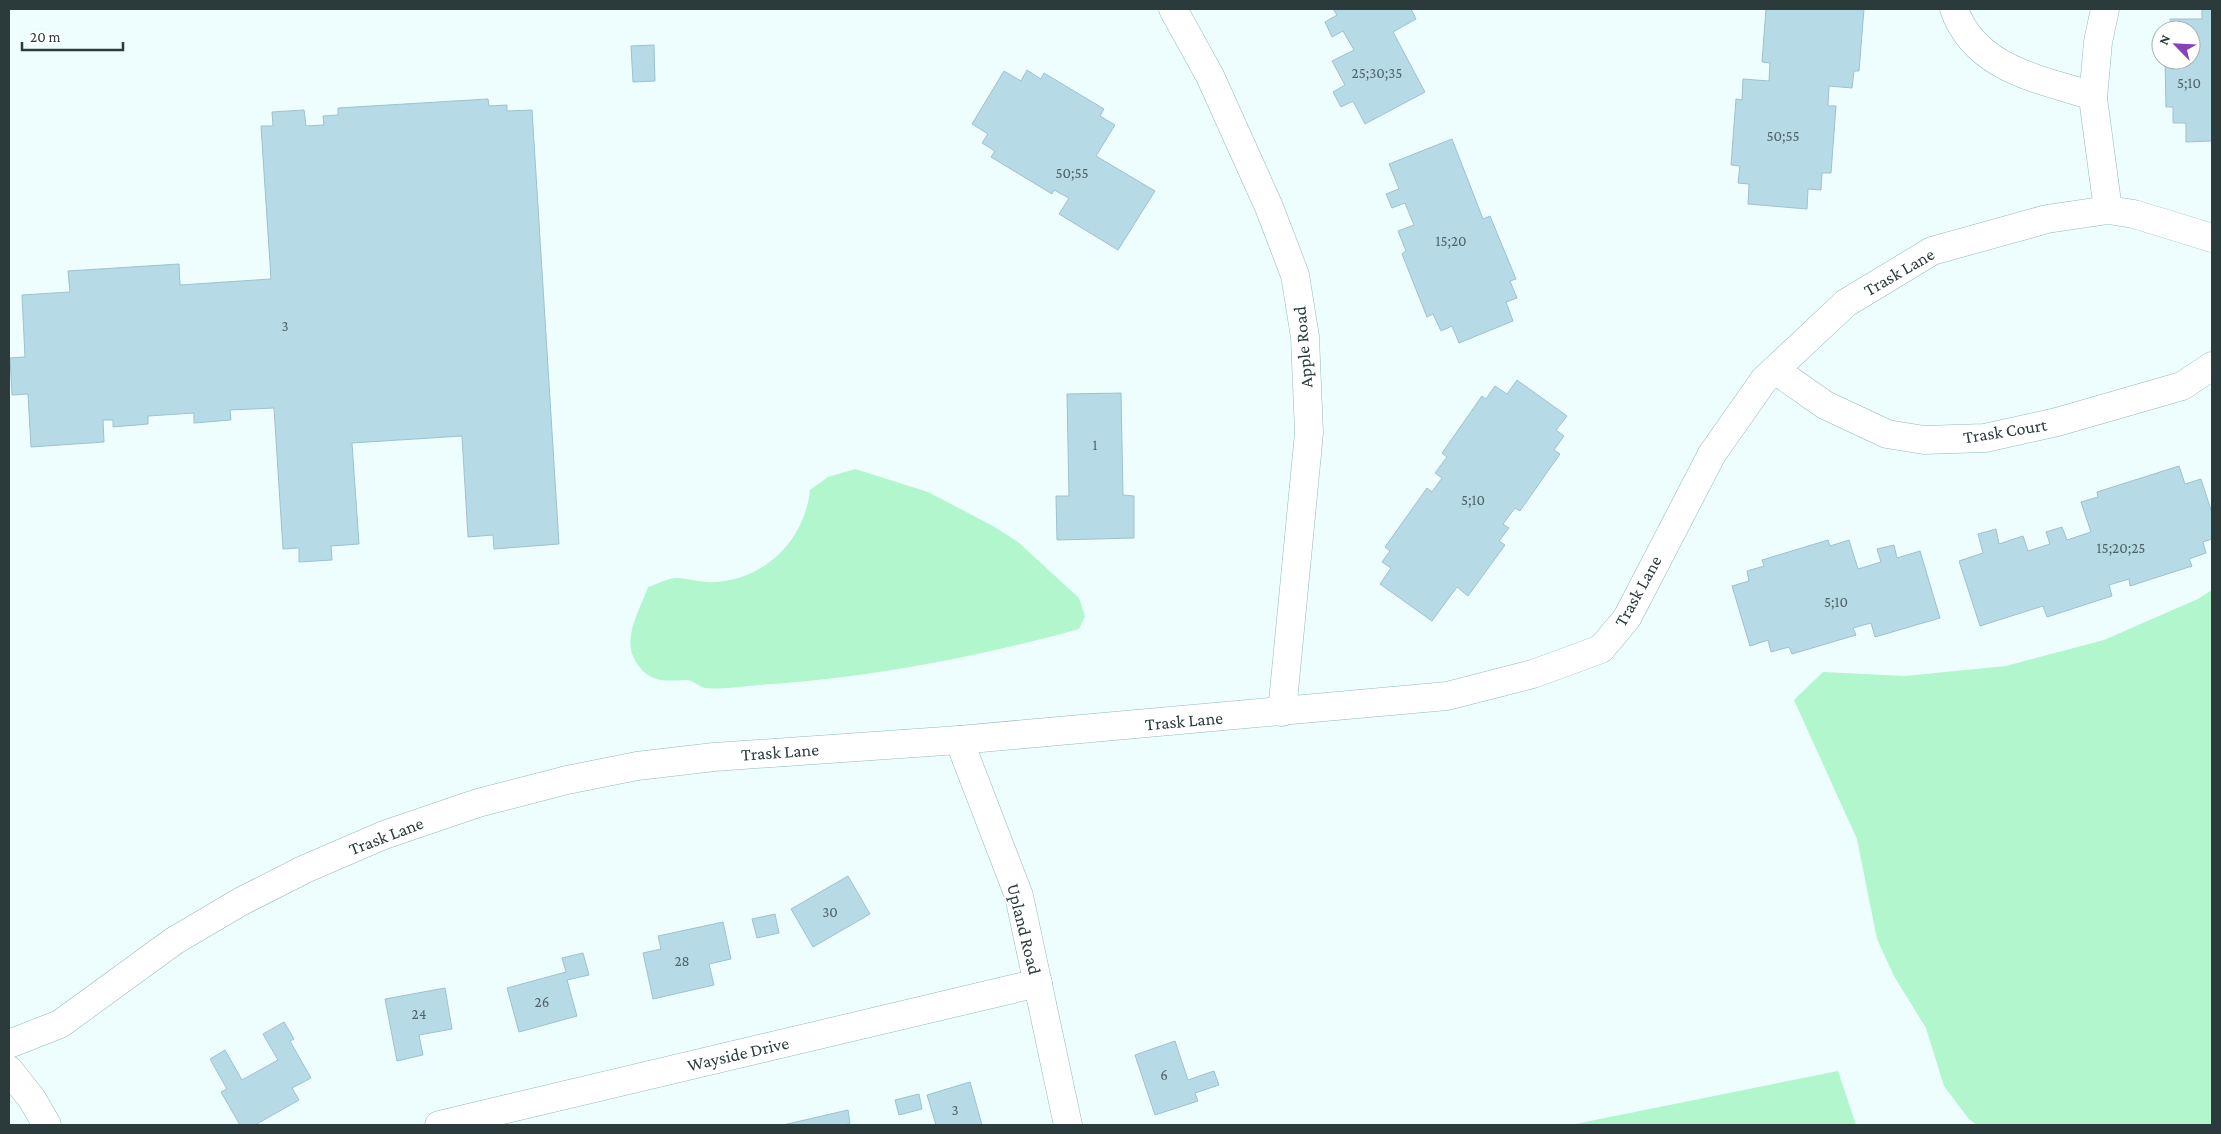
<svg xmlns="http://www.w3.org/2000/svg" width="2221" height="1134" font-family="'Crimson Pro',serif">
<rect width="100%" height="100%" fill="#eefefe"/>
<g fill="#b1f6cd">
<path d="M855 469 928 492 993 526 1018 542 1079 598 1085 616 1079 629C974 658 867 678 759 685 742 686 722 690 706 688 699 687 692 679 685 680 664 681 649 683 636 662 621 639 640 610 648 587 657 584 670 577 678 578 691 579 703 583 716 582 766 579 805 539 810 490L828 477Z"/>
<path d="M2212 590V1125H1977L1968 1118 1944 1086 1926 1028 1894 976 1877 939 1857 839 1794 700 1823 672 1905 676 2006 666 2104 640 2198 599Z"/>
<path d="M1838 1071 1856 1125H1570Z"/>
</g>
<g fill="#b7dae7" stroke="#9fc1ce">
<path d="M1333 9H1411L1416 19 1393 32 1425 92 1365 124 1353 101 1341 107 1333 92 1345 85 1332 61 1354 50 1343 31 1332 37 1325 22 1337 15Z"/>
<path d="M1766 9H1864L1859 71H1854L1852 88 1829 86 1828 106H1836L1831 173H1822L1821 190 1808 189 1807 209 1748 204 1749 184 1738 183 1740 166 1731 165 1736 99 1742 100 1743 79 1769 81 1770 63 1762 62Z"/>
<path d="M2202 9H2212V141L2186 142V123H2173V107H2166L2165 60H2191V30H2171L2170 19H2202Z"/>
<path d="M654 45 655 81 633 82 631 46Z"/>
<path d="M1027 70 1041 79 1044 73 1104 109 1100 116 1115 125 1096 156 1155 191 1118 250 1059 214 1069 198 1054 190 1052 194 991 157 995 151 982 143 988 134 972 124 1004 71 1021 81Z"/>
<path d="M488 99 489 106 507 105V111L532 110 559 544 494 549 493 535 468 537 462 436 352 443 359 544 331 546 332 560 299 562V548L283 549 274 408 230 410 231 420 194 423V413L148 416V424L113 427V420H103L104 442 31 447 28 394 12 395 10 358 25 357 22 295 70 292 68 271 179 264 180 285 271 279 261 126H273L272 112 304 110 306 126 324 125 323 116 338 115V108Z"/>
<path d="M1452 139 1483 219 1490 216 1516 279 1510 281 1517 298 1506 302 1513 321 1459 343 1452 326 1441 331 1433 314 1427 317 1402 254 1406 251 1398 231 1414 225 1405 203 1392 208 1386 194 1399 189 1389 164Z"/>
<path d="M1517 380 1567 416 1556 430 1564 436 1554 450 1560 454 1520 511 1515 508 1503 524 1509 528 1499 541 1505 545 1468 596 1457 587 1432 621 1380 584 1391 568 1382 562 1390 551 1385 547 1427 488 1432 492 1442 478 1435 473 1447 457 1442 453 1482 396 1486 399 1495 386 1507 394Z"/>
<path d="M1121 393 1123 495 1134 496V538L1057 540 1056 496H1069L1067 394Z"/>
<path d="M2179 466 2185 484 2201 479 2212 513V539L2203 542 2206 553 2189 559 2192 566 2130 586 2129 579 2109 585 2112 596 2047 617 2043 606 1980 626 1959 561 1983 553 1978 534 1996 529 1999 544 2023 536 2028 551 2050 544 2046 532 2062 527 2067 540 2091 532 2081 502 2098 497 2097 492Z"/>
<path d="M1828 540 1830 546 1849 540 1858 569 1881 562 1877 549 1894 545 1897 558 1920 551 1940 618 1875 637 1871 623 1853 628 1856 635 1792 654 1789 647 1771 652 1768 640 1750 646 1732 586 1749 581 1747 571 1764 566 1762 560Z"/>
<path d="M848 876 870 914 813 947 791 909Z"/>
<path d="M775 914 779 933 757 938 752 919Z"/>
<path d="M723 922 731 959 709 964 714 985 653 999 643 953 661 949 658 936Z"/>
<path d="M583 953 589 975 567 980 577 1016 519 1032 507 988 566 972 562 958Z"/>
<path d="M445 988 452 1029 419 1035 423 1055 397 1061 385 999Z"/>
<path d="M284 1022 294 1039 290 1041 311 1078 292 1088 299 1100 255 1125H240L221 1092 227 1089 210 1059 225 1050 242 1080 278 1060 263 1034Z"/>
<path d="M1175 1041 1188 1080 1214 1071 1219 1085 1195 1093 1198 1101 1155 1115 1135 1055Z"/>
<path d="M970 1082 982 1125H936L927 1095Z"/>
<path d="M919 1094 922 1109 899 1115 895 1100Z"/>
<path d="M848 1110 850 1123 845 1125H783Z"/>
</g>
<g fill="none" stroke-linecap="round" stroke-linejoin="round">
<defs>
<g id="minor">
<path d="M1173 9 1210 76 1269 207 1295 275 1305 337 1309 433 1282 712"/>
<path d="M1954 9C1975 69 2039 79 2093 96"/>
<path d="M2105 9 2098 42 2093 98 2108 210"/>
<path d="M1775 370 1825 405 1887 434 1924 440 1985 438 2057 422 2182 386 2212 366"/>
<path d="M959 740 1019 896 1068 1125"/>
<path d="M9 1044 60 1024 174 941 240 902 305 869 384 835 478 803 567 780 637 766 714 757 959 740 1447 696 1533 674 1601 649 1627 618 1712 454 1764 380 1846 303 1932 251 2047 219 2108 210 2134 214 2212 238"/>
<path d="M9 1070 32 1099 47 1125"/>
<path d="M439 1125 1038 983"/>
</g>
</defs>
<use href="#minor" stroke="#93b9bb" stroke-width="29"/>
<use href="#minor" stroke="#fff" stroke-width="28"/>
</g>
<g text-anchor="middle" stroke-width="4" stroke-linejoin="round" paint-order="stroke">
<g font-size="15" fill="#4e6367">
<text x="1377" y="78">25;30;35</text>
<text x="2189" y="88">5;10</text>
<text x="1783" y="141">50;55</text>
<text x="1072" y="178">50;55</text>
<text x="1451" y="246">15;20</text>
<text x="285" y="331">3</text>
<text x="1095" y="450">1</text>
<text x="1473" y="505">5;10</text>
<text x="2121" y="553">15;20;25</text>
<text x="1836" y="607">5;10</text>
<text x="830" y="917">30</text>
<text x="682" y="966">28</text>
<text x="542" y="1007">26</text>
<text x="419" y="1019">24</text>
<text x="1164" y="1080">6</text>
<text x="955" y="1115">3</text>
</g>
<g font-size="18" fill="#2b3b3c" stroke="#fff">
<text transform="translate(1899 272) rotate(-30)" y="6">Trask Lane</text>
<text transform="translate(1303 347) rotate(-95)" y="6">Apple Road</text>
<text transform="translate(2005 431) rotate(-9)" y="6">Trask Court</text>
<text transform="translate(1638 591) rotate(-61)" y="6">Trask Lane</text>
<text transform="translate(1184 721) rotate(-5)" y="6">Trask Lane</text>
<text transform="translate(780 752) rotate(-4)" y="6">Trask Lane</text>
<text transform="translate(386 836) rotate(-21)" y="6">Trask Lane</text>
<text transform="translate(1024 929) rotate(76)" y="6">Upland Road</text>
<text transform="translate(738 1054) rotate(-13)" y="6">Wayside Drive</text>
</g>
</g>
<rect width="2221" height="1134" fill="none" stroke="#2b3b3c" stroke-width="20"/>
<g transform="translate(2176 45) rotate(294)"><circle r="24" fill="#ffffff" stroke="#aab1b1"/>
<path d="M0-4L9 19L0 12L-9 19Z" fill="#8642b6"/>
<text y="-8" font-size="14" font-weight="bold" text-anchor="middle" fill="#2b3b3c">N</text>
</g>
<path d="M22 42v8h101v-8" fill="none" stroke="#2b3b3c" stroke-width="2.5"/>
<text x="30" y="42" font-size="15" fill="#2b3b3c" stroke="#ffffff" stroke-width="4" paint-order="stroke">20 m</text>
</svg>
